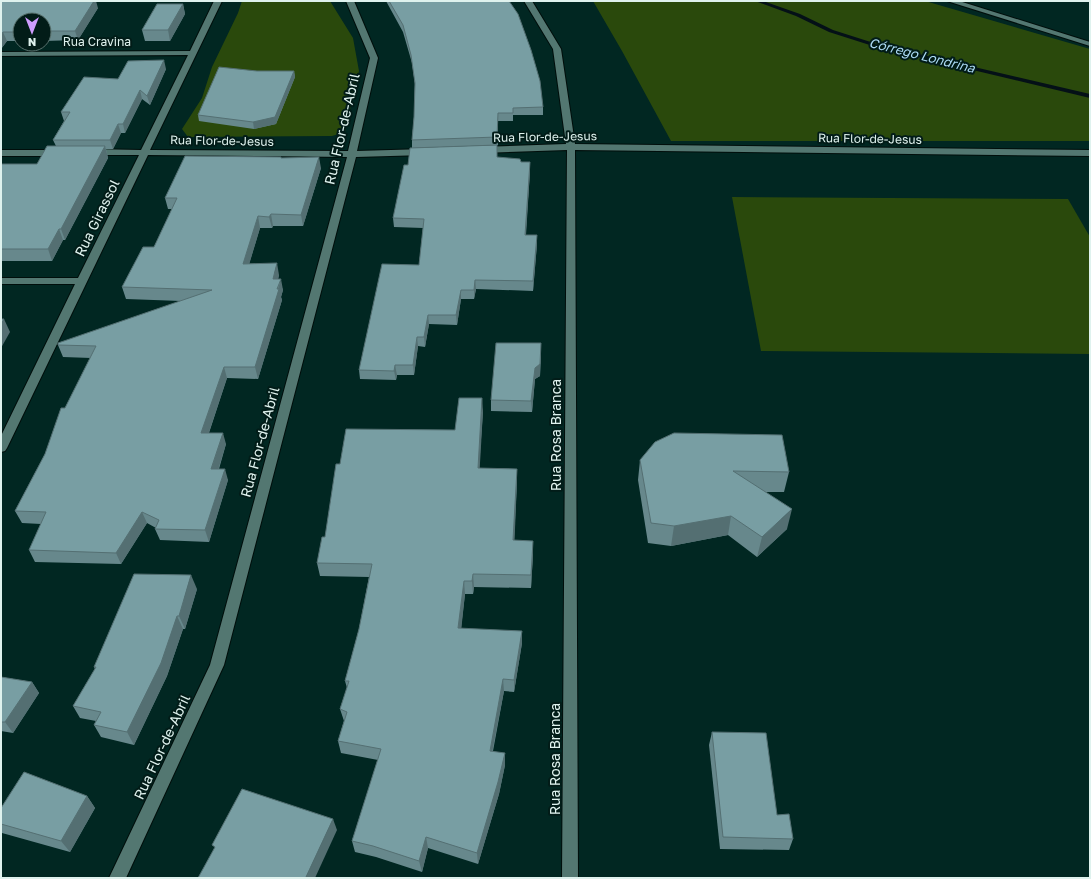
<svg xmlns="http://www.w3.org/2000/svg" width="1091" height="879" font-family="'Golos Text',sans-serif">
<rect width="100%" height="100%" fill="#012722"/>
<g fill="#2a490c">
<path d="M242 1H330L353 38 359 71 345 132 332 136 188 137 182 129 202 98 212 67 238 13Z"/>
<path d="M593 1H925L1090 49V141H671L622 51Z"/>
<path d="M732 197 1068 199 1090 237V354L761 351Z"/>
</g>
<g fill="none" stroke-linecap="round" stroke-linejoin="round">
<path fill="#041017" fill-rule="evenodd" d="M755 1H763L800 14 833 30 880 45 1090 94V98L876 47 829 32 796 16Z"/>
<defs>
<g id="minor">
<path d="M214 1H222L150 150 348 151 370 58 346 1H354L378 58 357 151 425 149 429 152 425 155 356 157 224 665 126 878H109L210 665 347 157 148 155 7 448 5 451 1 452V436L75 284H1V278H78L139 155H91L87 152 91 149 141 150 188 55 1 56V52L190 51Z"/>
<path d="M524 1H532L561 49 575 144 1090 150V156L575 150 578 878H562L567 150 481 153 477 150 481 147 566 144 553 49Z"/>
<path d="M947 1H959L1090 42V46Z"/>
<path d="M1 150H59L63 153 59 156H1Z"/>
</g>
</defs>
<use href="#minor" stroke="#000e0b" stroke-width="2"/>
<use href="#minor" fill="#537771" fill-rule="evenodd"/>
</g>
<g fill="#67888c">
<path d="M1 1 98 8 78 40 44 41V20H20V41H7L1 49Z"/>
<path d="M386 1H509L543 107V115H513V121H498V145L412 148V140L414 117 415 85 412 63 403 32Z"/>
<path d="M183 4 185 14 170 41H145L142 30Z"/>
<path d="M166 69 150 105 142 99 125 133H121L113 149H106L108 158 65 240H63L52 261H1V164H37L56 146 53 140 64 121 61 112 118 79Z"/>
<path d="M257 71H294L295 77 276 124 254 129 199 121 198 115Z"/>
<path d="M282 158 321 168 303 226H273L272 228H260L249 264 279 275 278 279 283 290 281 297 282 300 258 379 227 378 209 433 226 444 219 469 228 480 209 542 160 540 155 529 156 528 147 523 121 564 35 562 29 550 41 524 22 523 15 511 45 454 65 408 91 358 63 357 58 345 181 301 126 299 122 287 154 247 172 209H168L165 198Z"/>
<path d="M497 158 521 162H530V171L526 235H537V244L533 291 476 289 474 299H461L457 325 429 324 425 347 418 346 414 375H397L396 380 360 379 359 370 419 265 423 228 394 227 393 218 408 165Z"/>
<path d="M541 355 540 376 535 379 532 412 491 411V400Z"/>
<path d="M483 411 479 468 517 469V482L514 540 533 554 531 588 474 587 473 594H465L461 628 522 643 514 692 504 691 493 751 505 765 499 794 478 864 428 848 422 872 376 857 355 852 352 841 378 760 341 753 338 741 344 721 340 709 347 688 345 681 359 629 369 577 320 576 317 563 325 537 340 464 455 430Z"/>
<path d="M640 460 789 472 784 492H765L787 529 757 557 728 535 671 546 648 543 638 480Z"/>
<path d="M197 589 185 629H183L167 676 134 745 101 737 94 725 96 721 80 718 73 706 95 669 94 667Z"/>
<path d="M1 677 32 682 39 693 13 733 1 731Z"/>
<path d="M712 732 777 815 793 839 789 850 720 849 709 745Z"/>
<path d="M87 796 95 808 70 852 2 833 1 832V808Z"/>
</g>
<g fill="#546f72">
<path d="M94 1H96L98 8 78 40 75 31Z"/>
<path d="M183 4 185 14 170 41 168 30Z"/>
<path d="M3 32 7 41 1 49V35Z"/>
<path d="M164 60 166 69 150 105 147 96Z"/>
<path d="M294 71 295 77 276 124 254 129 253 122Z"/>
<path d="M140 90 142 99 125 133 123 124Z"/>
<path d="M498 113V145L497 137Z"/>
<path d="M118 124 121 133 113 149 110 140Z"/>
<path d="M105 146 108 158 65 240 61 229Z"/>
<path d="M319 157 321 168 303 226 301 215Z"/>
<path d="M530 162V171L525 244V235Z"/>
<path d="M271 214 273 226 272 228 269 217Z"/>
<path d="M258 216 260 228 246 275 243 264Z"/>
<path d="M59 229 63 240 52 261 48 249Z"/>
<path d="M537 235V244L533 291V281Z"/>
<path d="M277 263 279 275 276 290 273 279Z"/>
<path d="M281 279 283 290 281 297 282 300 258 379 255 367Z"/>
<path d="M475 280 476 289 474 299V290Z"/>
<path d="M461 290V299L457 325 456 315Z"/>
<path d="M428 315 429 324 425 347 424 337Z"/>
<path d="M4 319 10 332 1 348V324Z"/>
<path d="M417 337 418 346 414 375 413 365Z"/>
<path d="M541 343 540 376 535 379 532 412 531 401 535 368Z"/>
<path d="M395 365 397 375 396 380 394 371Z"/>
<path d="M224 367 227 378 205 444 201 433Z"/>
<path d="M482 398 483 411 479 481 478 468Z"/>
<path d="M223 433 226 444 215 480 211 469Z"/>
<path d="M225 469 228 480 209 542 205 530Z"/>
<path d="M517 469V482L514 553 513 540Z"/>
<path d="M792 509 787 529 757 557 762 537Z"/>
<path d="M142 512 147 523 121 564 116 553Z"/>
<path d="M731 516 728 535 671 546 674 526Z"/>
<path d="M533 541V554L531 588V575Z"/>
<path d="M473 574 474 587 473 594 472 581Z"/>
<path d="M191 575 197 589 185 629 179 616Z"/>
<path d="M464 581 465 594 460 641 458 628Z"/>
<path d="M177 616 183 629 167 676 134 745 127 732Z"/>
<path d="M522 631V643L514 692V680Z"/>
<path d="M503 679 504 691 490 763V751Z"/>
<path d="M32 682 39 693 13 733 5 722Z"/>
<path d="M505 753V765L499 794 478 864 477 853Z"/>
<path d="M87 796 95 808 70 852 61 841Z"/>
<path d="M333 819 337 830 315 878H306V877Z"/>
<path d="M426 837 428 848 422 872 419 861Z"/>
</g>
<g fill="#789ea3" stroke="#546f72">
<path d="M1 1H94L75 31H44V20H20V32H3L1 35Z"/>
<path d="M389 1H509L518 14 531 50 540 81 543 107 513 108V113H498L497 137 412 140 414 117 415 83 411 55 403 25Z"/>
<path d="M157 4H183L168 30H142Z"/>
<path d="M164 60 147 96 140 90 123 124H118L110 140H53L70 112H61L84 77 118 79 128 61Z"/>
<path d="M219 67 257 71H294L275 117 253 122 198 115Z"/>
<path d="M497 145V157L520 159 521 162H530L525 235H537L533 281 475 280 474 290H461L456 315H428L424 337H417L413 365H395L394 371 359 370 382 264 419 265 424 219 393 218 404 165H408L410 148Z"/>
<path d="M47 146H105L61 229H59L48 249H1V164H37Z"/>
<path d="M185 156 281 157V158L319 157 301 215 271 214 269 217 258 216 243 264 277 263 273 279H281L277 289H279L255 367H224L201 433H223L211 469H225L205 530 155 529 159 520 142 512 116 553 29 550 46 512 15 511 45 454 61 408H65L96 346 58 345V343L212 290 122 287 143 247H154L177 198H165Z"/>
<path d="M1 319H4L1 324Z"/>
<path d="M496 343H541L540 364 535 368 531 401 491 400Z"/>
<path d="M459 398H482L478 468 517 469 513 540 533 541 531 575 473 574 472 581H464L458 628 522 631 514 680 503 679 490 751 505 753 498 782 477 853 426 837 419 861 373 846 352 841 381 749 338 741 347 712 340 709 349 681H345L359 629 372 564 317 563 322 537H325L336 464H340L346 429 455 430Z"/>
<path d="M674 433 782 435 789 472 733 471 792 509 762 537 731 516 674 526 651 523 640 460 655 442Z"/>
<path d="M134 574 191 575 179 616H177L161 663 127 732 94 725 101 712 73 706 96 667H94Z"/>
<path d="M1 677 32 682 5 722H1Z"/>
<path d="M712 732 766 733 777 815 789 814 793 839 723 837Z"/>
<path d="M24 772 87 796 61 841 1 824V808Z"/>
<path d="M242 789 333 819 306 877 310 878H198L215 847 212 845Z"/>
</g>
<g text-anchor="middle" stroke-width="4" stroke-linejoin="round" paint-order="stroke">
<g font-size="12" fill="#dff2ee" stroke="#021c18">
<text x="97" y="46">Rua Cravina</text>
<text transform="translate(545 137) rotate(-1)" y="4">Rua Flor-de-Jesus</text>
<text transform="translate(870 139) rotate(1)" y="4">Rua Flor-de-Jesus</text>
<text transform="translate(222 141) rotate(1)" y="4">Rua Flor-de-Jesus</text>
</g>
<g font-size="13" font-style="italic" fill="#acdaf4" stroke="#021c18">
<text transform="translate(922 55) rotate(14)" y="5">Córrego Londrina</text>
</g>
<g font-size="14" fill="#dff2ee" stroke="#021c18">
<text transform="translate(342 129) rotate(-77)" y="5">Rua Flor-de-Abril</text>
<text transform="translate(97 218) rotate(-64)" y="5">Rua Girassol</text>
<text transform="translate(556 435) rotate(-90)" y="5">Rua Rosa Branca</text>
<text transform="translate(260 442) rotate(-75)" y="5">Rua Flor-de-Abril</text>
<text transform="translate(162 747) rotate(-65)" y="5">Rua Flor-de-Abril</text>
<text transform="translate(555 759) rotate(-90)" y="5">Rua Rosa Branca</text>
</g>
</g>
<rect width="1091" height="879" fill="none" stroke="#dff2ee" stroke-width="4"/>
<g transform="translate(32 32) rotate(180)"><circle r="19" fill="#021c18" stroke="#5a726e"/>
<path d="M0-3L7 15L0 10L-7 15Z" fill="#cf9dff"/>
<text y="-6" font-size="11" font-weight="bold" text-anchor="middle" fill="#dff2ee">N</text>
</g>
</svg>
